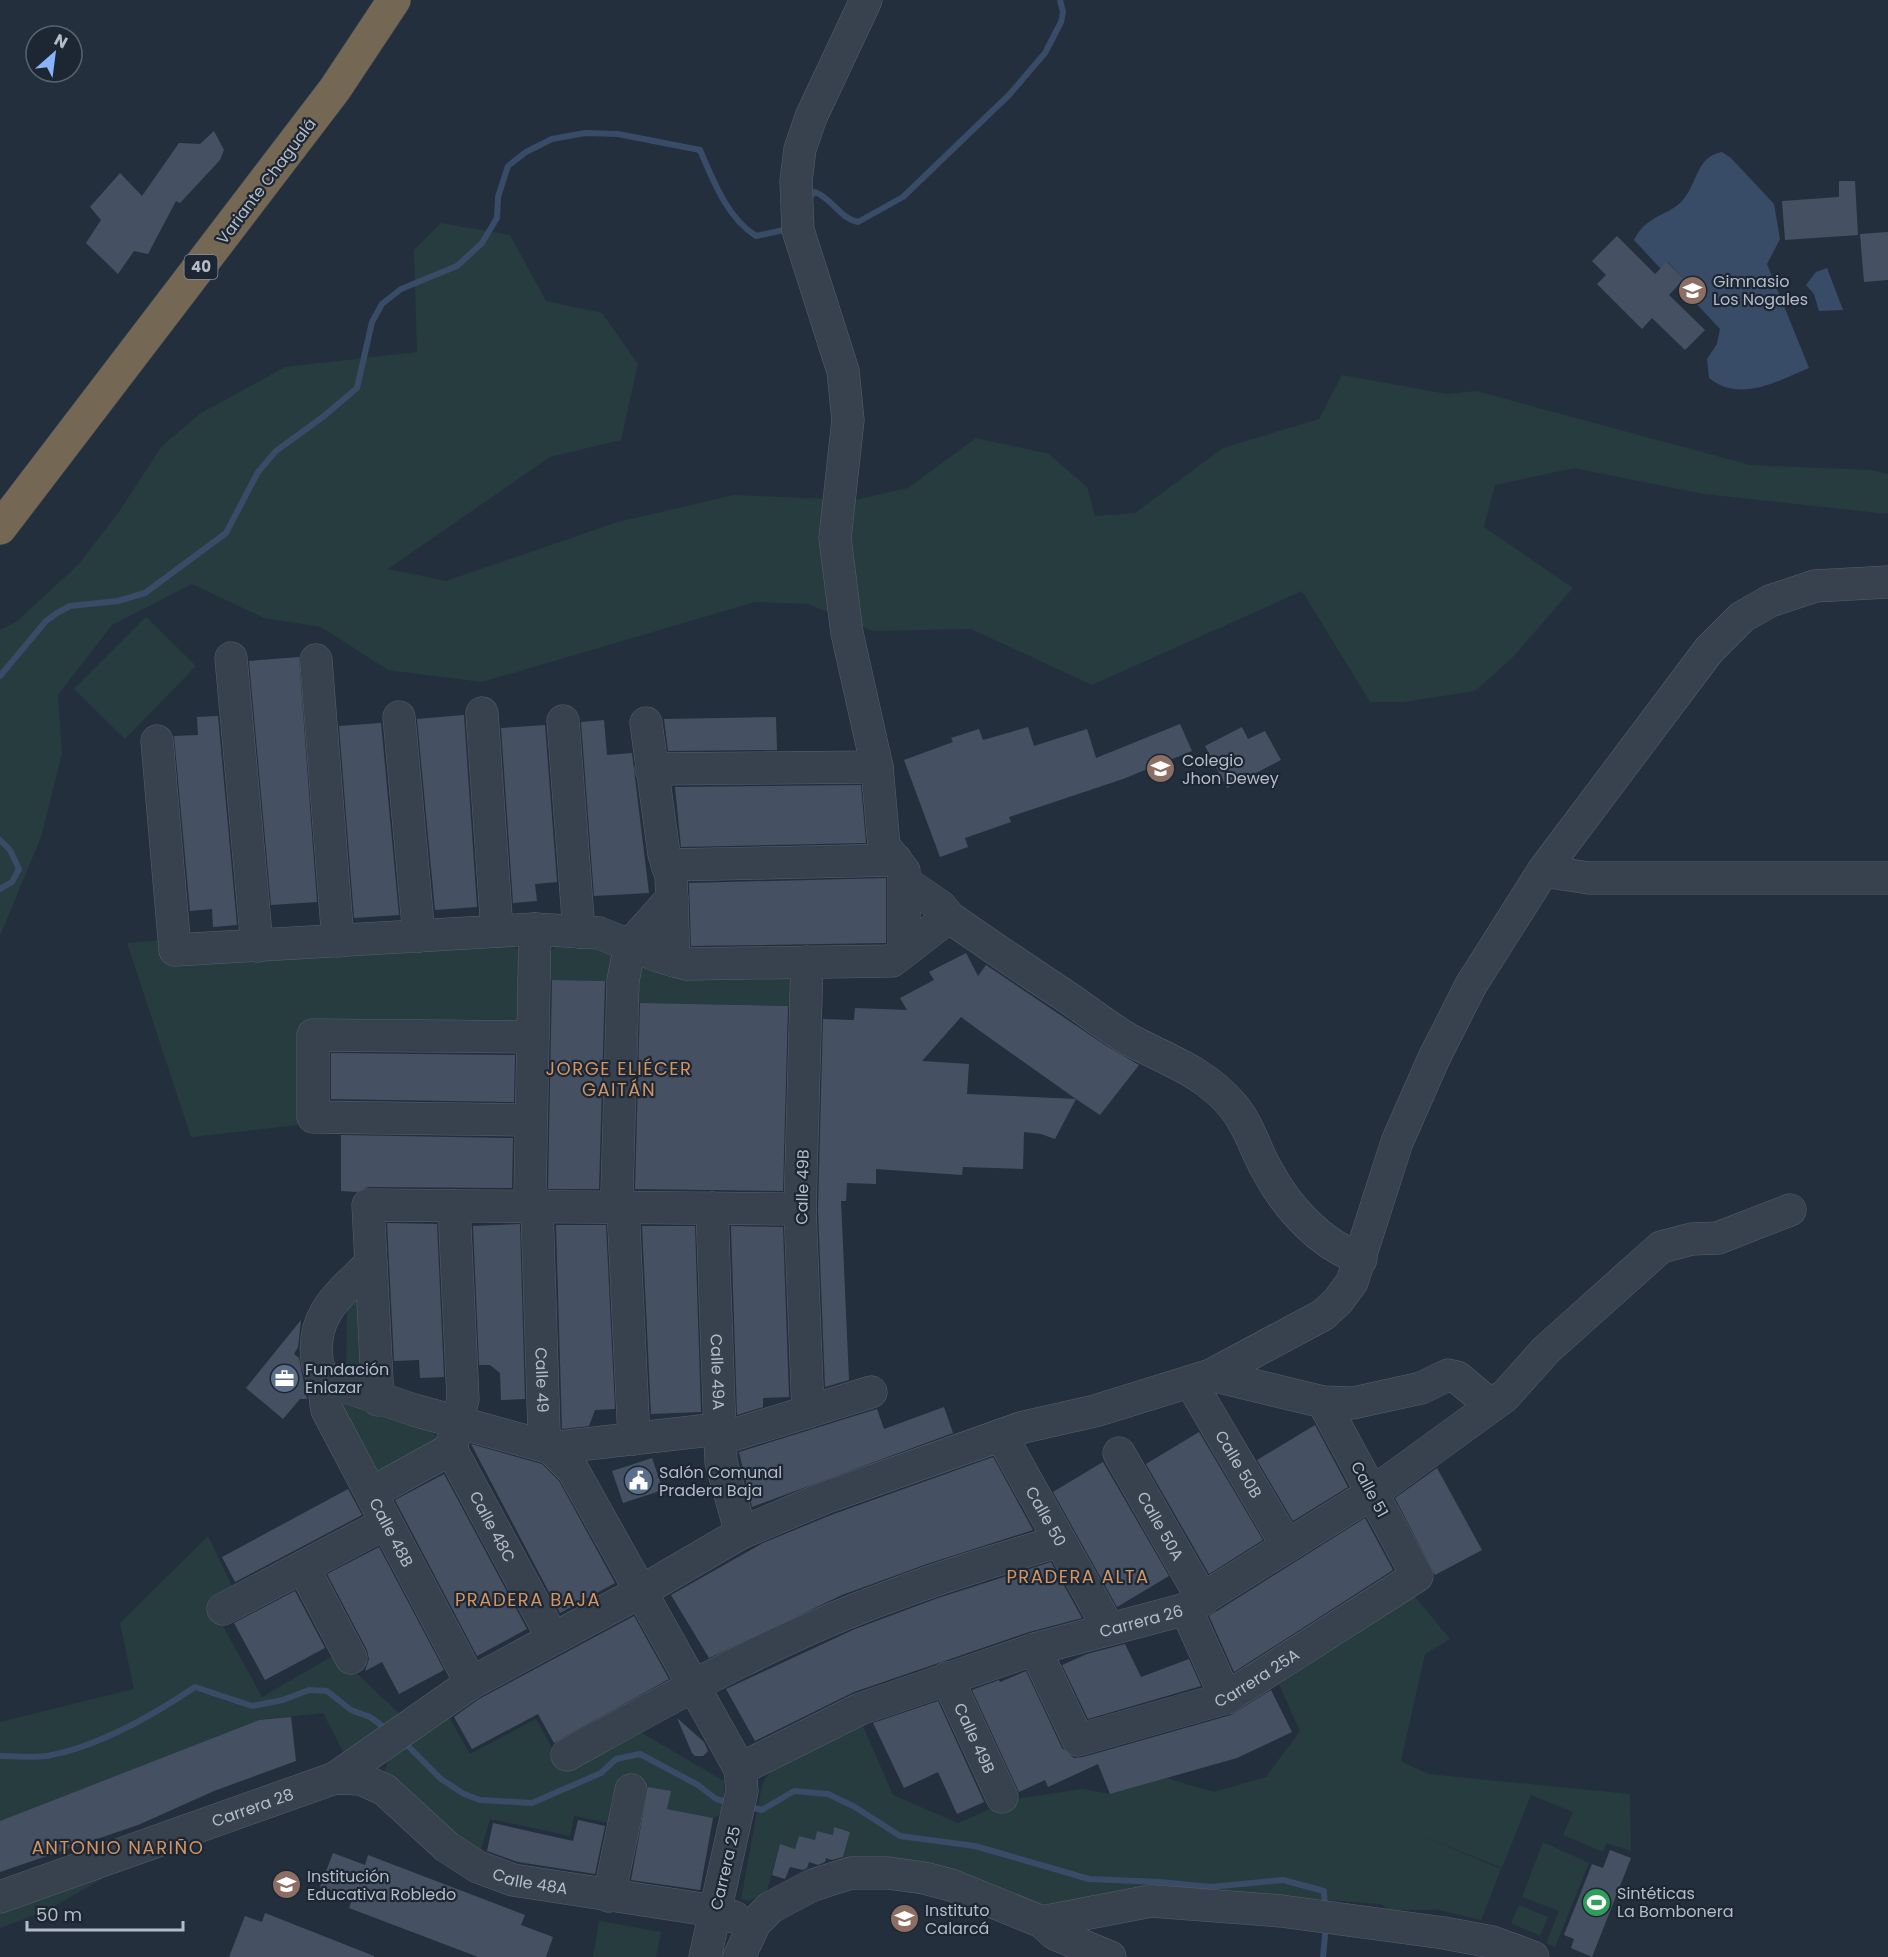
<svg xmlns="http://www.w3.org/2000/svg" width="1888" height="1957" font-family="Poppins,sans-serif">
<rect width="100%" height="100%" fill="#242f3e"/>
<g fill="#263c3f">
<path d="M441 223 510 235 546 301 602 313 638 364 621 440 550 457 388 569 446 581 618 522 734 495 855 500 908 488 976 438 1049 454 1087 487 1095 516 1135 513 1223 448 1319 419 1342 375 1447 394 1476 391 1750 465 1871 470 1888 474V514L1704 494 1574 468 1495 485 1484 527 1573 588 1512 658 1475 691 1403 702H1370L1302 591 1092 685 971 629 873 631 808 604 755 602 482 682 388 670 321 627 264 618 192 584 112 625 58 695 62 754 41 837 0 936V630L16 622 78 565 118 513 162 446 201 413 285 367 417 352 414 250Z"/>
<path d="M146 617 196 666 125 739 74 689Z"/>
<path d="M166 940 508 941 526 958 523 1029 307 1026V1124L191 1137 127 943Z"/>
<path d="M576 943 613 951 608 981 545 980 542 959 558 944Z"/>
<path d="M653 963 789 973 797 979 792 1006 634 1003 641 968Z"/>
<path d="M364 1290 369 1387 346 1382 347 1307Z"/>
<path d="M341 1396 413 1420 442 1439 377 1479 334 1405Z"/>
<path d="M208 1536 235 1592 212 1606 262 1697 336 1654 402 1716 346 1757 323 1713 259 1720 0 1821V1722L134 1689 120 1623Z"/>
<path d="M1411 1592 1450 1639 1425 1654 1401 1761 1428 1774 1630 1794 1631 1851 1606 1843 1603 1852 1563 1835 1573 1812 1531 1795 1502 1868 1420 1835 1501 1869 1481 1920 1438 1910H1391L1381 1904 1206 1891 1061 1909 842 1863 850 1832 834 1828 833 1835 817 1831 815 1840 799 1836 795 1849 780 1844 766 1894 749 1901 741 1899 762 1785 770 1771 863 1726 893 1795 958 1823 1010 1800 1082 1789 1110 1794 1166 1778 1214 1792 1266 1777 1300 1731 1278 1682Z"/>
<path d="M449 1717 470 1754 536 1719 564 1769 637 1730 724 1781V1813L713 1818 667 1809 670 1791 625 1782 615 1824 574 1816 570 1836 490 1819 479 1857 384 1773 390 1756Z"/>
<path d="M1543 1842 1589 1863 1555 1947 1546 1943 1559 1911 1522 1897Z"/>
<path d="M119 1869 46 1911 0 1928V1910Z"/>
<path d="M1519 1905 1548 1917 1540 1936 1511 1923Z"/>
<path d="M599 1921 661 1932 656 1957H593Z"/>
</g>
<g fill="#394c67">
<path d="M1722 152 1731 158 1774 204 1780 239 1767 264 1809 368C1778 381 1739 403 1709 378L1707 359 1717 344 1720 329 1679 285 1684 279 1668 262 1661 269 1634 240C1647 214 1669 216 1683 200 1698 182 1696 157 1722 152Z"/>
<path d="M1827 268 1843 310 1819 311 1814 294 1806 285 1816 272Z"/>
</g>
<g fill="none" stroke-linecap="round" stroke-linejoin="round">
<g stroke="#394c67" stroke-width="6">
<path d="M807 200 815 192C833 199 839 218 858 222L903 197 1009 95 1045 53 1061 22 1063 12 1060 0"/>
<path d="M0 676 46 621 57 613 70 606 118 601 145 593 226 533 258 472 276 451 324 416 357 388 372 322 382 304 401 289 457 266 482 243 497 218 498 197 508 166 526 152 552 139 585 133 618 134 700 150C713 180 727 218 756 236L784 230"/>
<path d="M0 840 10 850 19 869 12 882 0 889"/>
<path d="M403 1741 441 1779 464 1794 480 1800 532 1803 601 1773 616 1759 640 1754 698 1785 716 1799 731 1803"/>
<path d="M0 1756C15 1756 32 1758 47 1756 98 1747 152 1716 195 1687L252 1706 283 1700 309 1690 327 1691 351 1710 370 1717 388 1730"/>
<path d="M746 1806 762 1810 794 1791 828 1794 855 1807 900 1836 975 1846 1089 1879 1160 1882 1211 1887 1283 1880 1324 1891 1325 1909"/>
<path d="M1323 1957 1326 1925"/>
</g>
</g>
<g fill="#455162" fill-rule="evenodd">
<path d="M214 131 224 150 220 160 180 203 176 201 148 254 134 251 118 274 86 243 101 220 90 207 120 173 142 196 179 143 200 144Z"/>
<path d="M1839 181H1855L1858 235 1785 240 1782 201 1839 197Z"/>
<path d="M1888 232V280L1864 282 1860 234Z"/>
<path d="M1617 236 1655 274 1667 262 1684 279 1669 295 1705 330 1685 350 1652 318 1642 329 1597 284 1606 275 1592 261Z"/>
<path d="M299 657 317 902 271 905 249 661Z"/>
<path d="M464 715 477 907 435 910 417 719Z"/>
<path d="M218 716 237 925 213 927 212 909 190 911 174 736 198 735 197 717Z"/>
<path d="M776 717 777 750 668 751 664 719Z"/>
<path d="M604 720 607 755 632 753 649 893 594 896 581 722Z"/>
<path d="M381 723 399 915 354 918 339 726Z"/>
<path d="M1180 724 1192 751 1123 779 1009 817 1011 822 965 838 968 847 940 857 904 760 953 742 951 738 979 729 983 740 1028 727 1034 746 1087 729 1096 758Z"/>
<path d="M545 725 557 882 535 884 537 901 513 903 501 728Z"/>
<path d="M1242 727 1248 739 1265 731 1281 760 1227 788 1205 746Z"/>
<path d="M861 785 866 843 681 847 675 787Z"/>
<path d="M886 878V943L691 946 689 883Z"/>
<path d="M966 953 978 976 986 965 1105 1045 1139 1065 1100 1115 1076 1099 1055 1139 1041 1134 1024 1132 1023 1169 963 1167 962 1175 876 1169V1184L847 1183 846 1201H841L849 1380 825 1387 818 1209 823 1019 854 1020 855 1008 907 1010 900 998 934 980 929 972ZM961 1017 980 1031 1076 1099 967 1094 969 1064 922 1061Z"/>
<path d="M552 980 605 981 599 1189H548Z"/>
<path d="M640 1003 788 1006 783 1191 635 1189Z"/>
<path d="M331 1053 515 1055 514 1102 331 1099Z"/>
<path d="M341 1135 513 1138 512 1188 368 1187 357 1192 341 1191Z"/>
<path d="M387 1223 437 1224 444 1377 420 1378 419 1360 394 1361Z"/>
<path d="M520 1224 525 1399 501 1400 500 1373 490 1365H479L473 1226Z"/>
<path d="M556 1225H606L615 1409 595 1410 589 1426 562 1429Z"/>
<path d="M642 1226H695L701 1412 651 1414Z"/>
<path d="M731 1226 783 1227 789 1397 763 1398V1407L737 1415Z"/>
<path d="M301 1320 298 1347 294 1354 299 1358 307 1399H300L283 1419 246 1388Z"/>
<path d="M944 1407 953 1433 752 1507 739 1452 877 1409 884 1429Z"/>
<path d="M1315 1425 1348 1487 1293 1521 1257 1460Z"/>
<path d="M1199 1432 1263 1540 1209 1574 1146 1464Z"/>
<path d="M471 1444 542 1464 559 1481 615 1583 560 1613Z"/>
<path d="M993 1457 1033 1530 927 1564 842 1595 709 1658 671 1595 763 1543 831 1515Z"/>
<path d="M652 1458 663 1490 623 1503 612 1471Z"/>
<path d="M1103 1462 1169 1576 1117 1607 1053 1492Z"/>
<path d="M1437 1468 1482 1550 1435 1575 1395 1498Z"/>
<path d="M444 1474 527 1629 477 1656 395 1500Z"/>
<path d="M348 1489 362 1515 235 1582 222 1557Z"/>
<path d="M1365 1518 1393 1570 1234 1672 1209 1616Z"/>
<path d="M379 1547 444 1670 399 1694 382 1662 365 1671 369 1659 367 1650 327 1574Z"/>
<path d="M1051 1562 1082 1618 1029 1632 854 1692 755 1741 726 1689 855 1629 938 1598Z"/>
<path d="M295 1591 325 1648 265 1680 234 1623Z"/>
<path d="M634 1616 669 1679 554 1743 538 1714 472 1749 454 1717 479 1699Z"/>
<path d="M1125 1644 1141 1677 1189 1659 1201 1686 1088 1719 1062 1665 1087 1654Z"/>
<path d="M1026 1671 1062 1748 1074 1758 1083 1757 1231 1715 1271 1690 1292 1732 1237 1758 1110 1794 1098 1764 1048 1787 1045 1780 1019 1792 972 1690 999 1680 1000 1682Z"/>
<path d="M938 1701 984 1802 957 1814 938 1772 904 1788 873 1723Z"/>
<path d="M291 1717 296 1761 214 1791 138 1825 0 1872V1821L259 1720Z"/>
<path d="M677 1718 704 1742 708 1751 703 1756H695L692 1753Z"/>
<path d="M648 1787 671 1791 667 1809 713 1818 700 1890 631 1880Z"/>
<path d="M578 1820 605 1826 595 1874 518 1862 487 1851 493 1823 573 1841Z"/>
<path d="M834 1827 850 1832 843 1857 832 1860 826 1858 825 1862 818 1865 809 1862 807 1868 803 1870 790 1867 785 1879 772 1875 780 1844 795 1849 799 1836 815 1840 817 1831 833 1835Z"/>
<path d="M1610 1850 1631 1858 1592 1957 1571 1948 1574 1939 1564 1935 1592 1864 1603 1868Z"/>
<path d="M333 1853 365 1865 368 1855 525 1915 521 1925 553 1937 546 1957H478L349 1908 352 1899 320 1887Z"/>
<path d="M265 1913 374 1956V1957H229L245 1916 262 1922Z"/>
</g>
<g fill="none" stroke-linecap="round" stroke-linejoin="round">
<defs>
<g id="minor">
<path d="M866 0 811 117 800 149 796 181 798 230 843 371 848 420 835 538 847 633 877 767 884 846 904 871V951"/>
<path d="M231 658 257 946"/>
<path d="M316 660 338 941"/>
<path d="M482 713 497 931"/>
<path d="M399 717 419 936"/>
<path d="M563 721 579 932"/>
<path d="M646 723 664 854 671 876 674 961"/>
<path d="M157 741 175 950 535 929 599 933 658 956 687 964 892 961 949 917"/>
<path d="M651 769 877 767"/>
<path d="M667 865 896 860"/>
<path d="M1543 871 1589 878H1888"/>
<path d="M905 882 940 906 949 917C989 945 1029 972 1070 999 1090 1013 1109 1028 1130 1040 1167 1060 1205 1072 1233 1106 1249 1125 1255 1149 1267 1170 1287 1208 1320 1244 1361 1259"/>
<path id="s1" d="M535 929 530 1194 537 1206 544 1433 551 1448 573 1470 740 1769 742 1791 705 1957"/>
<path d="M807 962 800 1209 808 1412"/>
<path d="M531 1120 313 1117V1035L533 1037"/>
<path id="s2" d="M712 1208 721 1462 741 1533"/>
<path id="s3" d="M371 1263C341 1293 311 1313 317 1360 318 1368 322 1375 324 1382 325 1392 325 1401 327 1410L471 1683"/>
<path d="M1211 1375 1323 1402 1353 1403 1421 1388 1448 1375 1457 1377 1488 1403 1504 1397 1546 1350 1661 1247 1692 1239 1718 1238 1790 1210"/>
<path d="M323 1379 414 1410 551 1448 719 1429"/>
<path id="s4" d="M1191 1383 1287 1546"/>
<path d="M378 1400 368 1205 800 1209"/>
<path id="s5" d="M1001 1435 1109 1629"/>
<path d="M634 1439 623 1207 617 1192 623 981 630 945 672 898"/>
<path d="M720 1439 871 1392"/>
<path id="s6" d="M451 1449 552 1637"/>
<path id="s7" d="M1119 1453 1203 1600"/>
<path d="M371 1493 451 1449 463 1399 454 1206"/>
<path d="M303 1567 351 1658"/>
<path d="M223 1609 386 1523"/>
<path d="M1186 1609 1226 1698"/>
<path id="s8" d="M1035 1649 1078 1740 1226 1698 1417 1576 1323 1402"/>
<path id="s9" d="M947 1678 1002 1797"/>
<path d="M567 1755C672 1697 777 1637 891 1596 946 1575 1003 1558 1060 1541"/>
<path id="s10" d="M740 1769 860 1709 1035 1649 1186 1609 1372 1493 1504 1397"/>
<path id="s11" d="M335 1778 361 1779 385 1790 447 1847 478 1867 513 1880 715 1911 734 1917"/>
<path d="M609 1896 631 1790"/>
<path id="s12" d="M0 1897 335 1778 471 1683 640 1592 741 1533 824 1498 1024 1427 1095 1411 1211 1375 1323 1315 1338 1301 1352 1282 1397 1142 1434 1058 1471 985 1543 871 1709 650 1742 617 1770 601 1815 586 1888 582"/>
<path d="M1042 1922 1055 1934 1110 1957"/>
<path d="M739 1957 755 1923 771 1907 813 1885 851 1873H888L924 1878 951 1885 1042 1922 1151 1901 1281 1911 1444 1933 1492 1942 1533 1957"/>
</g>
<path id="highway" d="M0 528 335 89 394 0"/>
</defs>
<use href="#minor" stroke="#565f6c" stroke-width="33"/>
<use href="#highway" stroke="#434c59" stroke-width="34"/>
<use href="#minor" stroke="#38414e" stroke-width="32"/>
<use href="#highway" stroke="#746855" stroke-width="33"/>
</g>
<defs>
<symbol id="university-disc" viewBox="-11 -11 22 22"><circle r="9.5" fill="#8d6e63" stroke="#1d2633"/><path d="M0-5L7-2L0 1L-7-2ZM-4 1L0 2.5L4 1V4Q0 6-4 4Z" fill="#fff"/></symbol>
<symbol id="school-disc" viewBox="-11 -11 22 22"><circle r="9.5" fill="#8d6e63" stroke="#1d2633"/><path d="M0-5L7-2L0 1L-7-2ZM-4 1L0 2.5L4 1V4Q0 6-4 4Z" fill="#fff"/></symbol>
<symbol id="office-disc" viewBox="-11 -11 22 22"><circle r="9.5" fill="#5c6f8a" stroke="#1d2633"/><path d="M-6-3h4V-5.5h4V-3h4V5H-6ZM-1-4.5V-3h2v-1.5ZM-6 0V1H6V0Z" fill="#fff"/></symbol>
<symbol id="civic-disc" viewBox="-11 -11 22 22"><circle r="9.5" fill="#5c6f8a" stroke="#1d2633"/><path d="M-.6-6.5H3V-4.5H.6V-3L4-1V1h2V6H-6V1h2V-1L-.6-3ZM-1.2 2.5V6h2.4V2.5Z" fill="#fff"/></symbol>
<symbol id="stadium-disc" viewBox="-11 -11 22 22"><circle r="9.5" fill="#2e9e5b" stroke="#1d2633"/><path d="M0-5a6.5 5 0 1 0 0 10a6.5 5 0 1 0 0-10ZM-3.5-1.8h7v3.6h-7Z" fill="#fff"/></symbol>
</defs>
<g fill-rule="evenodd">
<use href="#university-disc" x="1676" y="274" width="33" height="33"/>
<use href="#school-disc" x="1144" y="752" width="33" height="33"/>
<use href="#office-disc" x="268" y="1362" width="33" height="33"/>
<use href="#civic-disc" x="622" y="1464" width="33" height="33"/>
<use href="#university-disc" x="270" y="1868" width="33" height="33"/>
<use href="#stadium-disc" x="1580" y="1886" width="33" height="33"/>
<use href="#university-disc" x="888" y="1902" width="33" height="33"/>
</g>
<g text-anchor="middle" stroke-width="4.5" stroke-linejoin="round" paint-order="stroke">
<rect fill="#1d2633" stroke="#878f9c" stroke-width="1.5" x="184.5" y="255" width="33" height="24" rx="4.5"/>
<g font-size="15" font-weight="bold" fill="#b4bcc9">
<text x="201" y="272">40</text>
</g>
<g font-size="16" fill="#b4bcc9" stroke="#1d2633">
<text transform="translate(266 181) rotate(-53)" y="6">Variante Chagualá</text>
<text transform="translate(802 1187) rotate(-89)" y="6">Calle 49B</text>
<text dy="6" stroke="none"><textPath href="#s2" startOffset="164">Calle 49A</textPath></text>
<text dy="6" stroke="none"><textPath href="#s1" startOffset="453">Calle 49</textPath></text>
<text dy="6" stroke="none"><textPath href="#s4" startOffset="94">Calle 50B</textPath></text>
<text transform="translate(1370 1489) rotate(62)" y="6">Calle 51</text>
<text dy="6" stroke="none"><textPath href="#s5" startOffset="93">Calle 50</textPath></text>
<text dy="6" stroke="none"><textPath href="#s7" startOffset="84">Calle 50A</textPath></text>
<text dy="6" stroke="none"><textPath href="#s6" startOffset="88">Calle 48C</textPath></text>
<text dy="6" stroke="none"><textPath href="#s3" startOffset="306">Calle 48B</textPath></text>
<text dy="6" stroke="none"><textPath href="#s10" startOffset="429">Carrera 26</textPath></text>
<text dy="6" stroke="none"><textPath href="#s8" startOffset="291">Carrera 25A</textPath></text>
<text dy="6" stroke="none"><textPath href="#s9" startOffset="66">Calle 49B</textPath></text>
<text dy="6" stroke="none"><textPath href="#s12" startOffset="268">Carrera 28</textPath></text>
<text transform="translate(725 1868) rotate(-77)" y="6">Carrera 25</text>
<text dy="6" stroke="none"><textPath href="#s11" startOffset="228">Calle 48A</textPath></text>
</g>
<g font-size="16" fill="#b4bcc9" stroke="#1d2633" text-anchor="start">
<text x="1713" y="287">Gimnasio<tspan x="1713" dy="18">Los Nogales</tspan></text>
<text x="1182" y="766">Colegio<tspan x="1182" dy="18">Jhon Dewey</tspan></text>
<text x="305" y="1375">Fundación<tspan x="305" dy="18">Enlazar</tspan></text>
<text x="659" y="1478">Salón Comunal<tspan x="659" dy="18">Pradera Baja</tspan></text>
<text x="307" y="1882">Institución<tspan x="307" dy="18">Educativa Robledo</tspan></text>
<text x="1617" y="1899">Sintéticas<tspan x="1617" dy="18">La Bombonera</tspan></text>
<text x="925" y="1916">Instituto<tspan x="925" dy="18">Calarcá</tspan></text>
</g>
<g font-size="18" letter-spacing="1.5" fill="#d59563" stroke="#1d2633">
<text x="619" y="1075">JORGE ELIÉCER<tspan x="619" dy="21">GAITÁN</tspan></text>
<text x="1078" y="1583">PRADERA ALTA</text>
<text x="528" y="1606">PRADERA BAJA</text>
<text x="118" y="1854">ANTONIO NARIÑO</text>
</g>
</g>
<g transform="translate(54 54) rotate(28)"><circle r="28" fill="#1d2633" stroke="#59626f" stroke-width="1.5"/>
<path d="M0-4.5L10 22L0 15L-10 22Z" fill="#8ab4f8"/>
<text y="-9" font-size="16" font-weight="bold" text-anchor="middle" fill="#b4bcc9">N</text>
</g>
<path d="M27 1921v9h156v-9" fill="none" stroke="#b4bcc9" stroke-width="3"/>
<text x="36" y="1921" font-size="18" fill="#b4bcc9" stroke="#1d2633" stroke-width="4.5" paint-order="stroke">50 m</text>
</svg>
